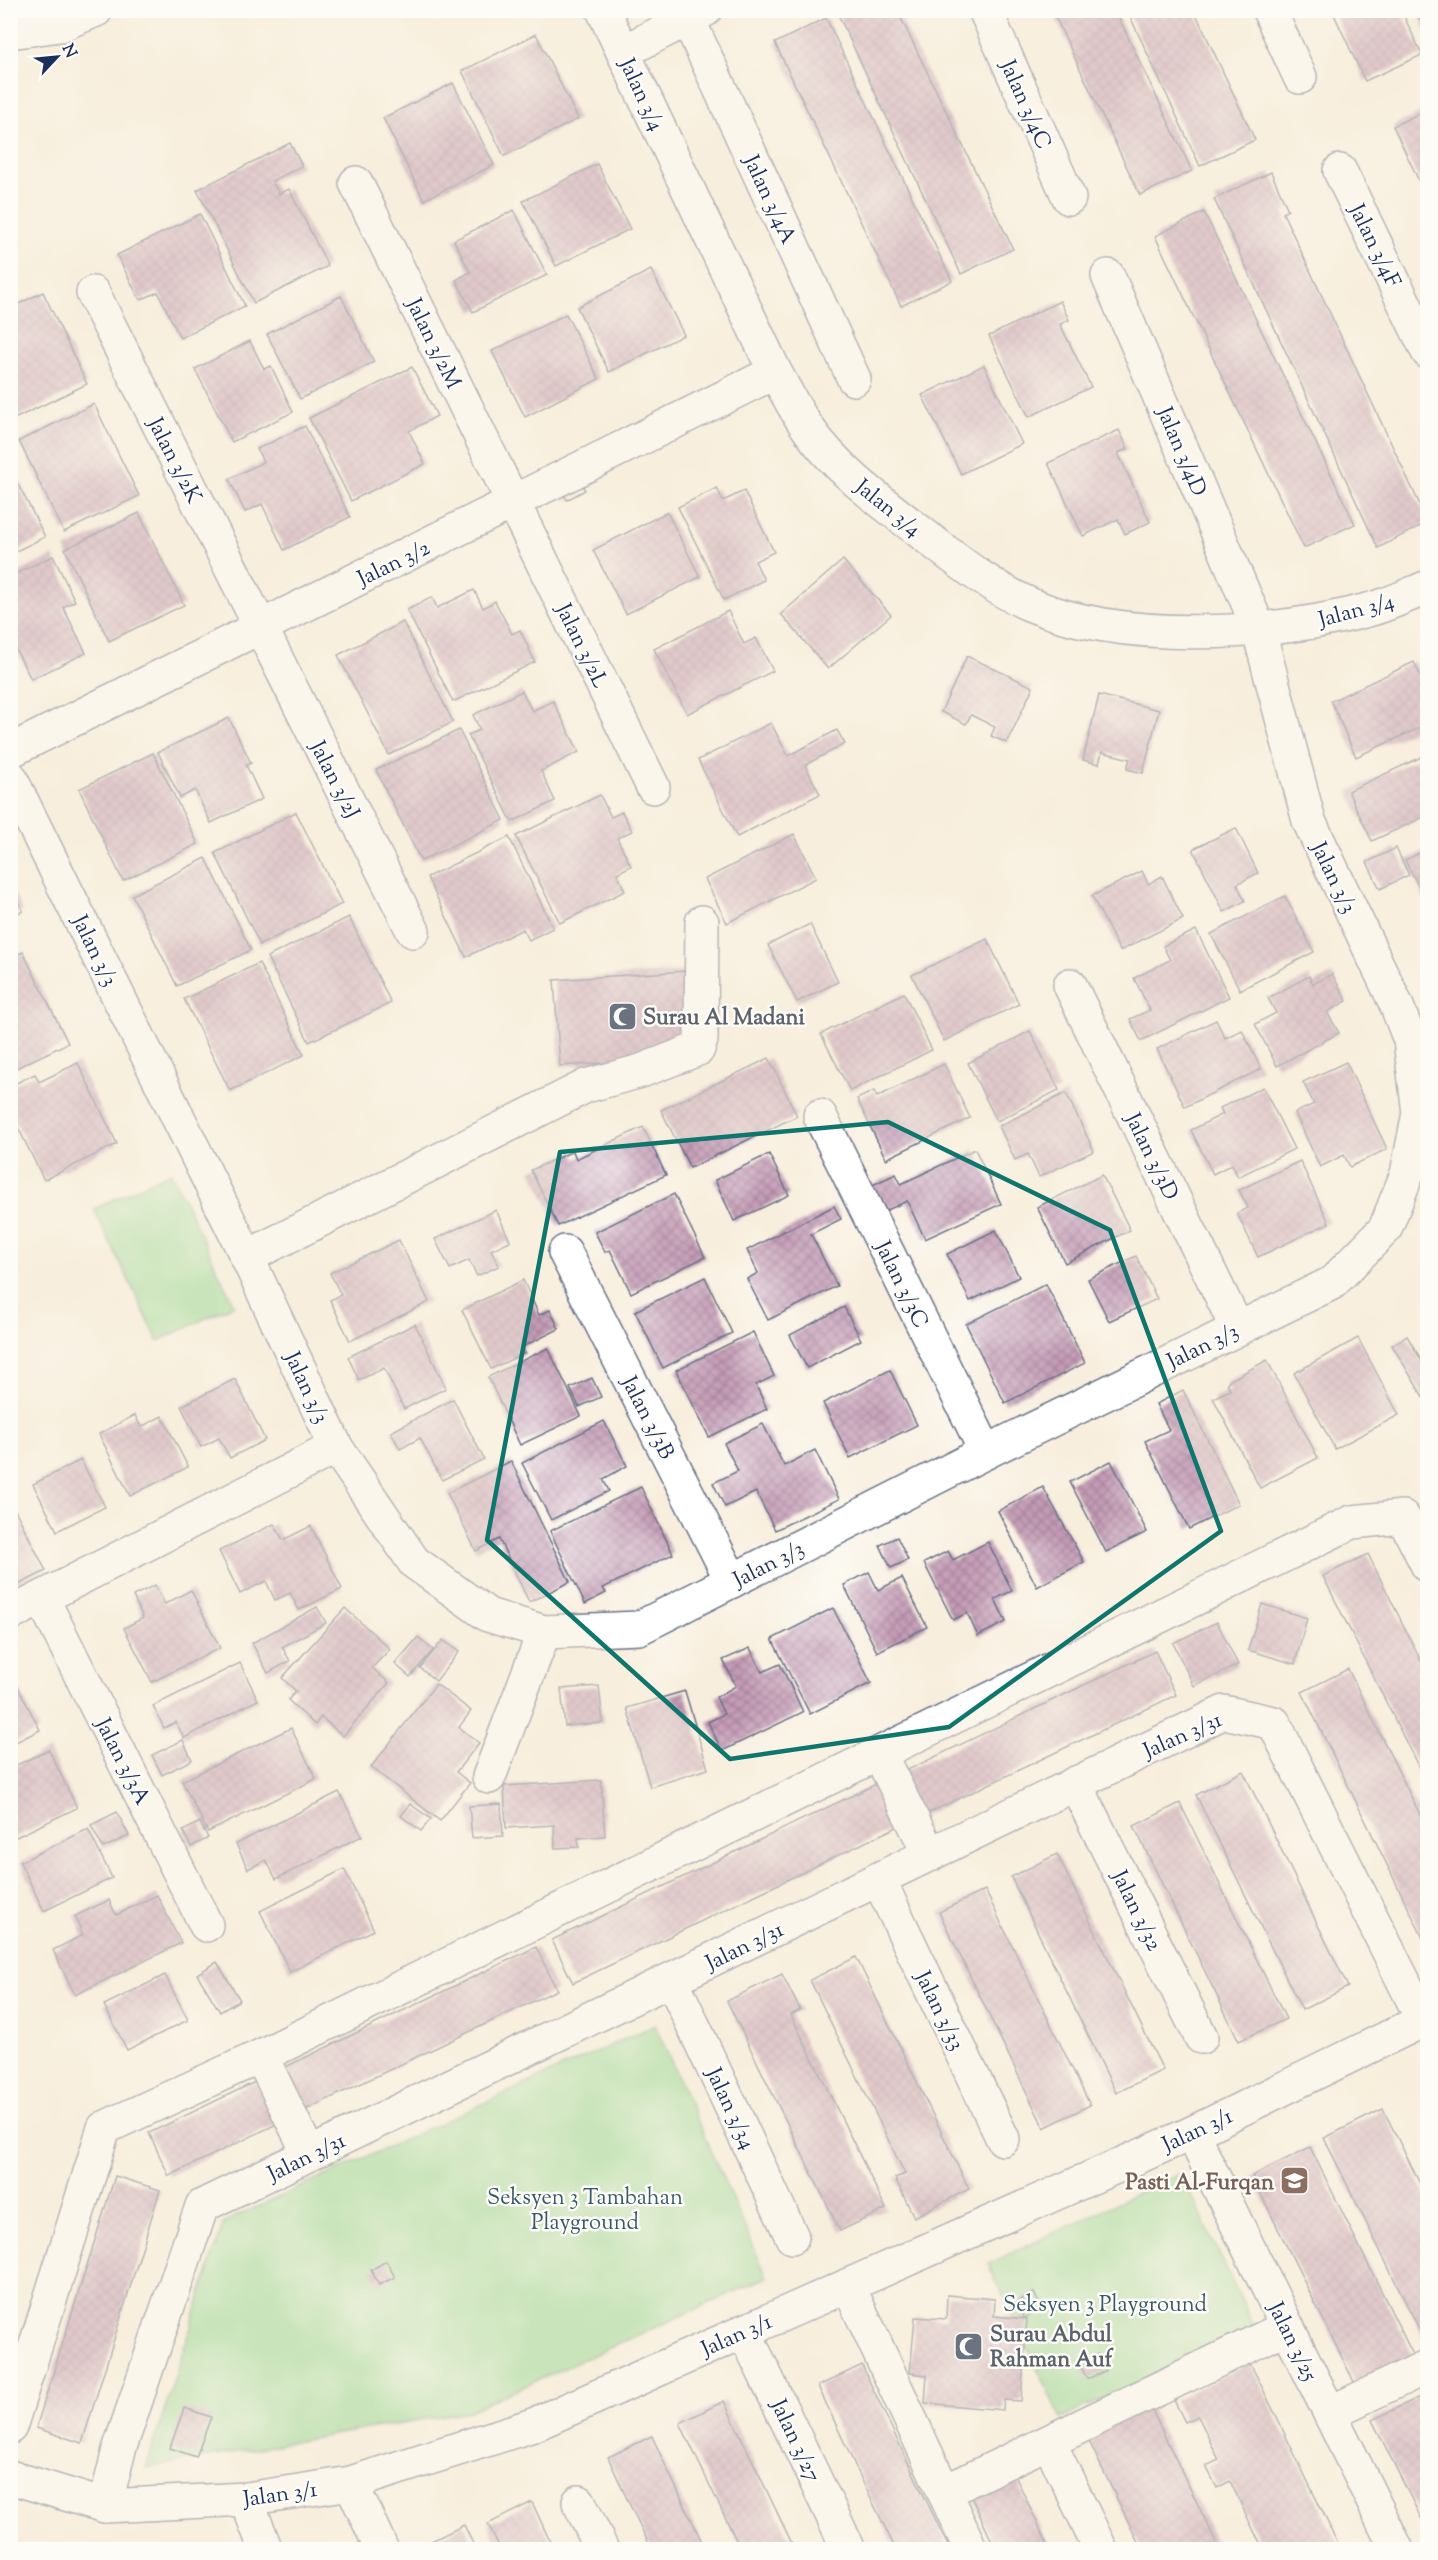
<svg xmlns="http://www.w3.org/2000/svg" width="1438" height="2560" font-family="'Sorts Mill Goudy',serif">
<defs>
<pattern id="building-cross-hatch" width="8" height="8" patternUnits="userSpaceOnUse" patternTransform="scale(1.5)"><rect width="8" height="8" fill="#c59bb6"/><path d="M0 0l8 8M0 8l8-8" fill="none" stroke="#9f7f97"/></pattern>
</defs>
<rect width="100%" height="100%" fill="#fdfcf7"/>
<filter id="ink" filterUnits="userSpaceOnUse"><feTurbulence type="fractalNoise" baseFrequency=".0167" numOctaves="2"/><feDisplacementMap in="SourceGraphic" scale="12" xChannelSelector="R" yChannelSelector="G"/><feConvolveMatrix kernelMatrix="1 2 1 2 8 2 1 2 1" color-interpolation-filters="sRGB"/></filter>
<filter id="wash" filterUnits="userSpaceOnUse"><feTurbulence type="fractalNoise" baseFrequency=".008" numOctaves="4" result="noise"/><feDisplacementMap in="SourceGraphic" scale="24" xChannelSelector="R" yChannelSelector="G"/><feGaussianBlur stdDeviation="1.35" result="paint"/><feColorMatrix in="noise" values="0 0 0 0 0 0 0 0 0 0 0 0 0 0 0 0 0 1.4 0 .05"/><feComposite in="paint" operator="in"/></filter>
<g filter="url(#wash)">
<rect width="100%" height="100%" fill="#f8eedd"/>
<g fill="#91d892" stroke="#568478" stroke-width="1.5">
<path d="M171 1172 234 1305 158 1341 94 1209Z"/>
<path d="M655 2025 767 2277 469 2411 146 2468 224 2222Z"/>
<path d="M1181 2173 1254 2327 1061 2419 988 2264Z"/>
</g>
<g id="blocks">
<g fill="url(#building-cross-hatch)">
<path d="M836 10H897L1013 249 961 274Z"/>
<path d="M1052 10H1115L1192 171 1140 195Z"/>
<path d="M1127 10H1194L1255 140 1200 166Z"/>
<path d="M1332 10H1401L1422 55 1365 81Z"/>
<path d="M1416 10H1428V34L1423 25Z"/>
<path d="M826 18 952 281 901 306 775 43Z"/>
<path d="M536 34 578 119 504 156 462 71Z"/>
<path d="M453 83 494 165 424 200 383 118Z"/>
<path d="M1428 109V200L1393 126Z"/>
<path d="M290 143 302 166 272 181 279 194 289 189 328 266 254 303 197 190Z"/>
<path d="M597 164 630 229 556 266 523 201Z"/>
<path d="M1271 172 1288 210 1283 213 1428 522 1378 548 1214 199Z"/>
<path d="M514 210 547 275 473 312 456 280 470 272 454 240Z"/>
<path d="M1204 212 1355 524 1304 548 1155 236Z"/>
<path d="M200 214 245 306 180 338 158 292 140 300 117 255Z"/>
<path d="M651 270 684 335 609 372 577 307Z"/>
<path d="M43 292 87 384 10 421V308Z"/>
<path d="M341 296 374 362 300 399 267 334Z"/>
<path d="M1060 301 1069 320 1060 324 1091 387 1029 417 989 336Z"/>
<path d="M566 314 599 379 525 417 492 351Z"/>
<path d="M250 341 264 369 271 366 293 412 232 442 195 369Z"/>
<path d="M984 365 1022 444 961 474 922 395Z"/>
<path d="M412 367 437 416 409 431 425 464 351 501 309 418Z"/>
<path d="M94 404 139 496 64 532 19 441Z"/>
<path d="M305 426 350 517 284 550 262 504 245 512 229 479 263 462 257 449Z"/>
<path d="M1119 430 1128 449 1118 453 1150 522 1125 534 1118 519 1083 536 1048 463Z"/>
<path d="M10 468 45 537 10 554Z"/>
<path d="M579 480 585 490 567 500 561 489Z"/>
<path d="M717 488 723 501 744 491 774 552 755 561 764 580 724 600 678 507Z"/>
<path d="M667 512 700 577 626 614 593 550Z"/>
<path d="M139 513 184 605 109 641 65 549Z"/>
<path d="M53 556 75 601 63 607 86 653 31 679 10 638V576Z"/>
<path d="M843 560 891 615 828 669 781 614Z"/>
<path d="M474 590 483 608 495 601 512 634 520 630 535 662 453 702 407 610 432 597 437 608Z"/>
<path d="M728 611 744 644 756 638 773 671 687 714 654 649Z"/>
<path d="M403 622 453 722 389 755 338 655Z"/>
<path d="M967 656 1033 687 1007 743 991 736 995 727 971 715 966 724 941 712Z"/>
<path d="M1414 662 1428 691V724L1356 757 1331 701Z"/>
<path d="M522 691 532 711 553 701 579 752 541 771 555 801 512 822 468 735 480 730 473 715Z"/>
<path d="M1099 695 1159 710 1143 773 1127 769 1130 759 1102 752 1099 764 1083 760Z"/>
<path d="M229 718 251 763 246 765 262 799 211 823 195 790 180 798 158 752Z"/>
<path d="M771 723 788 756 837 730 845 744 805 765 820 794 737 837 698 760Z"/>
<path d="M459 730 504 820 421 861 376 770Z"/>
<path d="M153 753 198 844 123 881 79 789Z"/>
<path d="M1428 754V815L1372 841 1348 791Z"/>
<path d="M600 795 611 817 622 812 632 831 617 838 631 866 617 873 625 891 560 923 516 836Z"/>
<path d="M296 812 342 904 260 945 215 853Z"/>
<path d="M1236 828 1258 873 1237 884 1245 901 1224 912 1193 849Z"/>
<path d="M794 834 816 878 727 923 705 879Z"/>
<path d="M509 837 553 928 529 940 523 929 466 957 427 877Z"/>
<path d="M1396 848 1409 875 1380 889 1367 862Z"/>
<path d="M1428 849V905L1405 860Z"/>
<path d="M206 858 251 950 177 986 132 895Z"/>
<path d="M1142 871 1148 884 1162 876 1183 919 1120 951 1092 896Z"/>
<path d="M10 885 23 911 10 917Z"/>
<path d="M1285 896 1314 952 1240 990 1211 934Z"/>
<path d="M349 917 391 1003 309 1042 267 957Z"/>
<path d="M810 924 838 982 797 1002 768 945Z"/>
<path d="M1196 930 1229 997 1141 1041 1130 1019 1150 1010 1134 978 1170 960 1163 946Z"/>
<path d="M987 939 1019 1004 944 1041 912 975Z"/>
<path d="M23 952 68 1043 10 1071V958Z"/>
<path d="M259 963 304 1055 230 1091 184 999Z"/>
<path d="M685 971 691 1051 653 1060 560 1066 554 980Z"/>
<path d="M1332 974 1347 1001 1327 1012 1339 1033 1277 1066 1255 1024 1276 1013 1268 998 1309 976 1313 984Z"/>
<path d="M904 993 932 1050 850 1091 821 1034Z"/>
<path d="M1216 1020 1225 1038 1242 1030 1261 1069 1185 1107 1157 1049Z"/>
<path d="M1030 1031 1059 1090 997 1121 968 1063Z"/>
<path d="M769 1058 797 1116 690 1168 661 1110Z"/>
<path d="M1346 1062 1387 1149 1350 1167 1344 1155 1320 1167 1295 1113 1314 1104 1303 1082Z"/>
<path d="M78 1063 117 1144 44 1180 10 1111V1086L35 1074 39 1082Z"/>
<path d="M944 1064 970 1118 886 1159 857 1099 874 1091 877 1097Z"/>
<path d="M1263 1087 1294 1149 1238 1177 1232 1164 1213 1174 1191 1130 1223 1114 1220 1108Z"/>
<path d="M1066 1093 1094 1151 1039 1177 1028 1154 1015 1160 999 1126Z"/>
<path d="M643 1127 666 1175 558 1226 531 1170 573 1151 576 1159Z"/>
<path d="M975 1149 1001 1204 925 1239 907 1201 883 1212 870 1186 896 1174 901 1184Z"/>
<path d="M769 1154 789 1195 734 1221 715 1180Z"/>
<path d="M1300 1161 1329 1223 1258 1257 1237 1213 1248 1208 1239 1190Z"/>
<path d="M1102 1175 1130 1230 1065 1263 1037 1207Z"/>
<path d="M674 1194 705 1257 631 1293 610 1250 605 1252 595 1232Z"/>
<path d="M834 1206 841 1219 811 1234 837 1286 768 1320 747 1279 758 1273 747 1250Z"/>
<path d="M496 1210 510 1241 491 1250 499 1266 477 1276 469 1260 450 1269 435 1239Z"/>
<path d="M996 1230 1019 1277 970 1301 947 1254Z"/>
<path d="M399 1240 429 1302 350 1341 330 1300 341 1295 330 1273Z"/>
<path d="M1136 1256 1157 1299 1109 1321 1088 1279Z"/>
<path d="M705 1277 732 1333 663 1368 635 1311Z"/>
<path d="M523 1280 539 1315 550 1310 559 1329 522 1347 525 1353 491 1369 462 1310Z"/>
<path d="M1046 1284 1085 1363 1005 1403 966 1324Z"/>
<path d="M844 1307 861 1340 807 1368 790 1335Z"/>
<path d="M415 1324 446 1388 404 1409 384 1368 359 1380 348 1357Z"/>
<path d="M753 1332 774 1376 756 1385 767 1409 709 1437 676 1370Z"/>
<path d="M1407 1336 1422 1361 1428 1358V1405L1392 1345Z"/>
<path d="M1358 1338 1399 1415 1335 1449 1294 1373Z"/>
<path d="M548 1348 581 1416 520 1445 488 1377Z"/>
<path d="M1267 1360 1318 1458 1260 1488 1213 1398 1230 1390 1227 1382Z"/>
<path d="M890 1370 917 1425 850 1458 823 1403Z"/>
<path d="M592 1378 601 1397 579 1407 570 1388Z"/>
<path d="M235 1379 265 1440 230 1458 219 1438 201 1447 181 1406Z"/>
<path d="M1183 1390 1239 1504 1189 1529 1145 1441 1169 1430 1156 1404Z"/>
<path d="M453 1399 484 1459 442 1480 420 1438 400 1449 391 1432Z"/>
<path d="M135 1415 141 1427 162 1416 188 1467 130 1496 99 1434Z"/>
<path d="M604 1421 627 1466 603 1479 609 1491 551 1520 522 1463Z"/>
<path d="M763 1424 784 1466 815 1450 839 1499 775 1530 756 1492 725 1507 713 1483 738 1471 724 1443Z"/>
<path d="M81 1460 105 1507 57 1531 33 1484Z"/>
<path d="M511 1461 570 1582 529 1602 499 1539 476 1551 447 1493Z"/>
<path d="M1111 1461 1147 1532 1106 1552 1070 1482Z"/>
<path d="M641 1487 673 1554 603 1588 606 1593 585 1604 550 1531Z"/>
<path d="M1043 1487 1084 1562 1037 1587 998 1511Z"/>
<path d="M10 1500 46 1571 14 1587 10 1580Z"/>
<path d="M274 1524 283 1540 311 1526 342 1589 299 1610 290 1593 275 1600 266 1581 240 1594 219 1551Z"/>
<path d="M897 1537 908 1560 891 1568 880 1545Z"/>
<path d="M988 1542 1012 1591 995 1599 1006 1622 978 1636 967 1613 953 1620 924 1563 948 1551 953 1560Z"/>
<path d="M1368 1554 1428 1675V1786L1323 1576Z"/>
<path d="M869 1572 878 1590 902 1578 927 1627 877 1652 844 1585Z"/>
<path d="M155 1585 165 1604 191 1590 220 1648 152 1682 124 1628 143 1618 133 1596Z"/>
<path d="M1262 1604 1307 1618 1295 1664 1248 1650Z"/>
<path d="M317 1607 326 1623 282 1647 290 1661 268 1673 252 1643Z"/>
<path d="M345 1608 390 1649 372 1668 389 1683 343 1736 321 1717 315 1725 288 1700 296 1691 282 1678Z"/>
<path d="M833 1608 871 1683 810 1714 772 1639Z"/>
<path d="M1217 1622 1238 1665 1194 1686 1173 1643Z"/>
<path d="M418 1637 433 1650 410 1677 395 1664Z"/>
<path d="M443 1640 459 1652 436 1681 420 1668Z"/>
<path d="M750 1648 762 1672 780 1664 803 1712 722 1751 708 1722 724 1714 716 1697 736 1686 723 1660Z"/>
<path d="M1155 1651 1176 1695 916 1819 895 1776Z"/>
<path d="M240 1663 258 1700 184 1738 176 1722 164 1728 153 1706Z"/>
<path d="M1348 1669 1428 1831V1948L1302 1692Z"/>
<path d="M10 1671 40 1730 10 1745Z"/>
<path d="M436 1684 471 1711 459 1727 479 1743 456 1772 470 1783 440 1821 371 1767Z"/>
<path d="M599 1686 603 1723 565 1726 561 1689Z"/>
<path d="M685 1691 708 1769 650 1787 627 1708Z"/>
<path d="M291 1728 316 1779 208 1832 182 1781Z"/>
<path d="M183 1740 192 1760 162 1775 152 1755Z"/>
<path d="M49 1750 77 1808 10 1840V1768Z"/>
<path d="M1243 1771 1348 1987 1302 2010 1196 1795Z"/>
<path d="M601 1780 605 1836 578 1838 579 1847 555 1848 554 1825 506 1828 504 1786Z"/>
<path d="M876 1784 897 1827 573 1983 552 1940Z"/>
<path d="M339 1792 362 1836 276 1879 266 1860 248 1869 236 1844Z"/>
<path d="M1180 1803 1286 2019 1239 2041 1134 1826Z"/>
<path d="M410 1804 431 1819 421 1831 401 1816Z"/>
<path d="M501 1804 503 1836 472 1838 469 1806Z"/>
<path d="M117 1812 129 1836 103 1848 91 1825Z"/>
<path d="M200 1822 208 1838 191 1847 183 1831Z"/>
<path d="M88 1829 112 1878 44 1911 20 1862Z"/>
<path d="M1057 1854 1163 2070 1116 2093 1011 1877Z"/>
<path d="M344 1869 374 1930 290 1972 260 1911Z"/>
<path d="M985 1890 1090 2105 1044 2128 939 1912Z"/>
<path d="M157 1895 181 1943 75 1995 53 1950 83 1935 75 1916 109 1900 116 1915Z"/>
<path d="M536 1947 557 1990 297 2114 277 2071Z"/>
<path d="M856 1957 969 2189 914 2217 895 2178 905 2174 810 1980Z"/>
<path d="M217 1962 240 2000 220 2012 197 1974Z"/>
<path d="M782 1974 800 2010 791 2015 886 2209 840 2231 727 2001Z"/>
<path d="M165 1975 188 2020 127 2050 104 2005Z"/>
<path d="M257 2081 277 2124 169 2176 149 2133Z"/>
<path d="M1383 2109 1428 2200V2347L1324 2138Z"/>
<path d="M1310 2147 1417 2363 1359 2392 1252 2176Z"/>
<path d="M115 2176 160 2190 82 2443 36 2428Z"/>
<path d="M386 2261 395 2277 379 2285 371 2270Z"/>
<path d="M1034 2293 1042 2309 1024 2318 1016 2302Z"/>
<path d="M947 2295 995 2299 994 2316 1027 2319 1021 2401 1004 2400 1003 2410 925 2403 927 2375 910 2373 915 2317 946 2319Z"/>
<path d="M1098 2354 1106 2371 1087 2379 1079 2363Z"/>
<path d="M1250 2363 1261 2385 1341 2550H1263L1230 2481 1217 2488 1206 2466 1219 2460 1198 2416 1185 2422 1174 2400Z"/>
<path d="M862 2365 872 2387 950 2550H896L859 2474 818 2386Z"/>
<path d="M1428 2393V2532L1372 2420Z"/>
<path d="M724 2401 745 2445 795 2550H741L711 2488 680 2423Z"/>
<path d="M1149 2404 1220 2550H1142L1086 2435Z"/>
<path d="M184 2408 211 2417 196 2457 170 2448Z"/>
<path d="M652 2436 662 2458 706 2550H652L628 2501 608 2457Z"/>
<path d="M1013 2471 1050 2550H996L969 2492Z"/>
<path d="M532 2502 554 2550H501L488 2524Z"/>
<path d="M464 2525 476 2550H413Z"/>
<path d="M323 2544 326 2550H311Z"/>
</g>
</g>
</g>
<g filter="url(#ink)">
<use href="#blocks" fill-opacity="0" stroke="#68728a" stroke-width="1.5"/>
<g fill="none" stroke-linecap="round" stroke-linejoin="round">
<defs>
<g id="minor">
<path d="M603 10 775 372C785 390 795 410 807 427 836 469 879 500 919 531 954 558 988 586 1029 604 1123 644 1270 636 1368 610 1388 605 1408 595 1428 587"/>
<path d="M985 10 1069 198"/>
<path d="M1269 10 1300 77"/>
<path d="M688 19 854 379"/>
<path d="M623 52 705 10"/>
<path d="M1340 171 1428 352"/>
<path d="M356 183 653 787"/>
<path d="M93 293 413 931"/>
<path d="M10 751 775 372"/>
<path d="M10 777 247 1257 336 1447 414 1562 488 1615 544 1632 639 1628 986 1452 1332 1283 1385 1229 1407 1174 1419 1113 1410 1040 1396 1004 1309 821 1258 627 1108 276"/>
<path d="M1070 985 1237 1328"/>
<path d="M820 1116 986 1452"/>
<path d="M565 1252 732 1581"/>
<path d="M247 1257 586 1086 641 1071 698 1049 701 1040 702 922"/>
<path d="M42 1598 206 1925"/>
<path d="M10 1614 336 1447"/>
<path d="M880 1755 930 1855"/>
<path d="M489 1777 544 1632"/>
<path d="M1075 1783 1201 2037"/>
<path d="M879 1880 1003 2139"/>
<path d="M672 1980 792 2237"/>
<path d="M261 2056 309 2154"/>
<path d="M1192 2133 1397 2550"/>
<path d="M848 2285 971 2550"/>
<path d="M744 2331 849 2550"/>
<path d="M1330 2413 1428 2366"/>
<path d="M10 2427 104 2128 261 2056 1352 1522 1403 1517 1428 1566"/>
<path d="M1049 2442 1101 2550"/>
<path d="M10 2477 105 2506 246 2499 351 2483 533 2425 1192 2133 1428 2018"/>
<path d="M351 2483 382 2550"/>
<path d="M944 2492 1287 2327"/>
<path d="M246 2499 266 2550"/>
<path d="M579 2502 602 2550"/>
<path d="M105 2506 119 2450 202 2206 1224 1712 1274 1723 1423 2020"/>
</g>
<path id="major" d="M10 32 60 25 96 10"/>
</defs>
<use href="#minor" stroke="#68728a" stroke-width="36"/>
<use href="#major" stroke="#68728a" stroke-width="36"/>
<use href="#minor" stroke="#fff" stroke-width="33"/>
<use href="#major" stroke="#fff" stroke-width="33"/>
</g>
</g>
<path d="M0 0H1438V2560H0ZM888 1122 1110 1230 1221 1531 949 1727 730 1759 487 1540 560 1152Z" fill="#f8eedd" fill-opacity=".55" fill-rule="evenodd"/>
<path fill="none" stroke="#0f766e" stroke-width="4.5" stroke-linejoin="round" d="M888 1122 1110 1230 1221 1531 949 1727 730 1759 487 1540 560 1152Z"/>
<defs>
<symbol id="mosque-square" viewBox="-11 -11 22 22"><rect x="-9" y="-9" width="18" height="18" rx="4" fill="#6b7280" stroke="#fdfcf7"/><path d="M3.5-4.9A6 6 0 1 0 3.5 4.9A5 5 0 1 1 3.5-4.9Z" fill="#fff"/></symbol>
<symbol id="school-square" viewBox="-11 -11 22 22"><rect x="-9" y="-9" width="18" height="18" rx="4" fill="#8d6e63" stroke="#fdfcf7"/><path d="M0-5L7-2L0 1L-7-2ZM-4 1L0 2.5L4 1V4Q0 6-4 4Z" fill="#fff"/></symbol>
</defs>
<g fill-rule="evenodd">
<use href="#mosque-square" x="606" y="1000" width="33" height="33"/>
<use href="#school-square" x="1278" y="2164" width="33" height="33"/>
<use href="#mosque-square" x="952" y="2330" width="33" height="33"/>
</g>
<g text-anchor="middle" stroke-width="5" stroke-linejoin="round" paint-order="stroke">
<g font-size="22" fill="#1b2f5e" stroke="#fdfcf7">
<text transform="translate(643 94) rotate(65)" y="8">Jalan 3/4</text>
<text transform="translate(1027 104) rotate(66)" y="8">Jalan 3/4C</text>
<text transform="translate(771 199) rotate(65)" y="8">Jalan 3/4A</text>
<text transform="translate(1376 245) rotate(64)" y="8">Jalan 3/4F</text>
<text transform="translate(435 343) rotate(64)" y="8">Jalan 3/2M</text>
<text transform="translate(1183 451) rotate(67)" y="8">Jalan 3/4D</text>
<text transform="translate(176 460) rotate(63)" y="8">Jalan 3/2K</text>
<text transform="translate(889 507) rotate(39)" y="8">Jalan 3/4</text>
<text transform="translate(393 562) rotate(-26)" y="8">Jalan 3/2</text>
<text transform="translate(1356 609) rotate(-15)" y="8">Jalan 3/4</text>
<text transform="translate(583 645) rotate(64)" y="8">Jalan 3/2L</text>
<text transform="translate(336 779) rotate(63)" y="8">Jalan 3/2J</text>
<text transform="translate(1335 877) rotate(64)" y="8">Jalan 3/3</text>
<text transform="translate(96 950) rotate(64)" y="8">Jalan 3/3</text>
<text transform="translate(1153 1156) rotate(64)" y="8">Jalan 3/3D</text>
<text transform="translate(903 1284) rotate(64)" y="8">Jalan 3/3C</text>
<text transform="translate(1202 1345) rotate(-26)" y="8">Jalan 3/3</text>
<text transform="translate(308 1387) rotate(65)" y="8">Jalan 3/3</text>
<text transform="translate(649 1417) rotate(63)" y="8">Jalan 3/3B</text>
<text transform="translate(768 1563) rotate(-27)" y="8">Jalan 3/3</text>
<text transform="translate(1182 1734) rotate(-24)" y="8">Jalan 3/31</text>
<text transform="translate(124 1761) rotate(63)" y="8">Jalan 3/3A</text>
<text transform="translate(1138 1910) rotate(64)" y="8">Jalan 3/32</text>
<text transform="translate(744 1945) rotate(-26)" y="8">Jalan 3/31</text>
<text transform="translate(941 2010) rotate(64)" y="8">Jalan 3/33</text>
<text transform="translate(732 2108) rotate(65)" y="8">Jalan 3/34</text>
<text transform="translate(1197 2129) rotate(-25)" y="8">Jalan 3/1</text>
<text transform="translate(306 2156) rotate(-26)" y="8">Jalan 3/31</text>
<text transform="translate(736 2334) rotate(-24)" y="8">Jalan 3/1</text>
<text transform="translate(1294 2341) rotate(64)" y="8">Jalan 3/25</text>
<text transform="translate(797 2440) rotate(65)" y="8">Jalan 3/27</text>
<text transform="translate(280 2493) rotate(-8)" y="8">Jalan 3/1</text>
</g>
<g font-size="22" font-weight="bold" fill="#5b616d" stroke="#fdfcf7" text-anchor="start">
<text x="643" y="1024">Surau Al Madani</text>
<text x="990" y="2341">Surau Abdul<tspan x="990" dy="25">Rahman Auf</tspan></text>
</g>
<g font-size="22" font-weight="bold" fill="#785e54" stroke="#fdfcf7" text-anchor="end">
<text x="1274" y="2189">Pasti Al-Furqan</text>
</g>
<g font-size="22" fill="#38596b" stroke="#fdfcf7">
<text x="585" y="2204">Seksyen 3 Tambahan<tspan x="585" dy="25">Playground</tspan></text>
<text x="1105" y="2311">Seksyen 3 Playground</text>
</g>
</g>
<rect width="1438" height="2560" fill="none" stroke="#fdfcf7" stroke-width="36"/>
<g transform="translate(57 57) rotate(64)" stroke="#fdfcf7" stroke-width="4.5" paint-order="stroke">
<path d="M0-4.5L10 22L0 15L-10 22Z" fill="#1b2f5e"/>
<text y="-9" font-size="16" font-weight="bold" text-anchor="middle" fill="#1b2f5e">N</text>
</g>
</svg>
